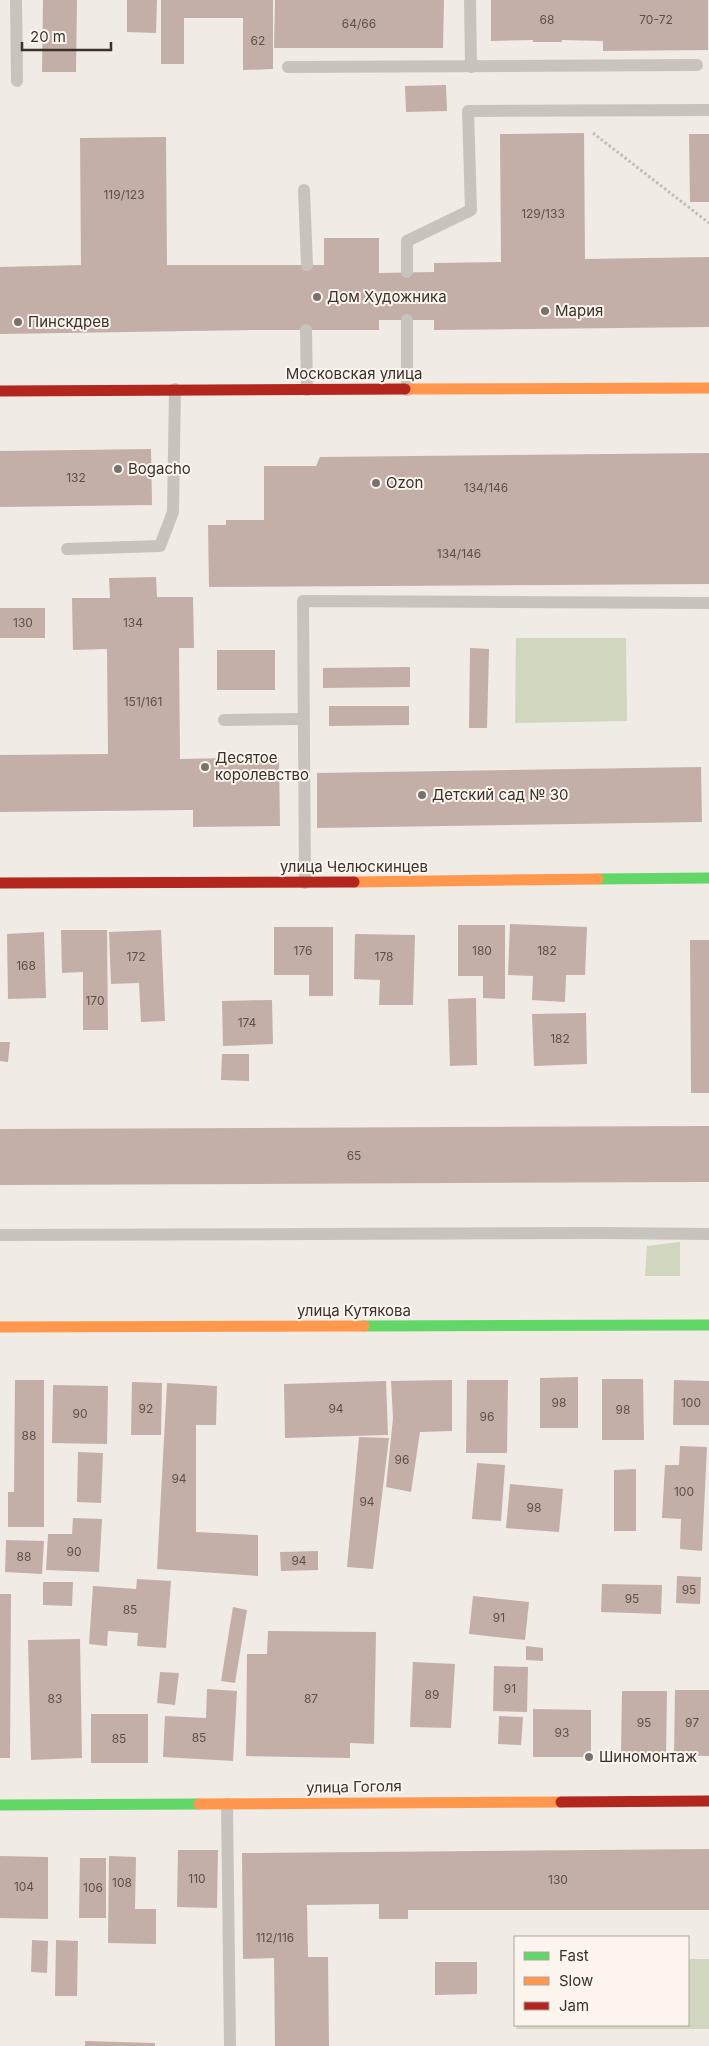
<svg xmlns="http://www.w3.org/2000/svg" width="709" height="2046" font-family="Inter,sans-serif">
<rect width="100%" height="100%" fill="#f0ebe5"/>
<g fill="#d1d6bf">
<path d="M516 638H626L627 721 515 723Z"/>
<path d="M680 1242V1276H645L647 1246Z"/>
<path d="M688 1959H709V2029H516V2025H688Z"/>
</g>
<g fill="#c3afa7">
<path d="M43 0H77L76 72H42Z"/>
<path d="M127 0H157L156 33 127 32Z"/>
<path d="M161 0H273V69L243 70V18H184V64H161Z"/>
<path d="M275 0H444L443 48H274Z"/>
<path d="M491 0H708V50L603 51V41L562 40V42H533V40L491 41Z"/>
<path d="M446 85 447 111 406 112 405 86Z"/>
<path d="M584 133 585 259 709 257V327L434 330V320H379V330H255L0 334V267L81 265 80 138 166 137 167 265H324V238H379V273L434 272V263L501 262 500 134Z"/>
<path d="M689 134H709V202H690Z"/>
<path d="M151 449 152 505 0 507V451Z"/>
<path d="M709 453V584L209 587 208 525H226V520H264V466H316L320 457Z"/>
<path d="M156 577 157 597H193L194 648H179L180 759 279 757 280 826 193 827V810L0 812V755L108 754 107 649 73 650 72 598H110L109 578Z"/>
<rect x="0" y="608" width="45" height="30"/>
<path d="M470 648 489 649 487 728H469Z"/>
<rect x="217" y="650" width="58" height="40"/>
<path d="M410 667V687L323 688V668Z"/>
<path d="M329 706H409V725L329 726Z"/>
<path d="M701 767 702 822 317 828V773Z"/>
<path d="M510 924 587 927 585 975H566L565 1002 532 1000 533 976 508 975Z"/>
<path d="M458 925H505V999L483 998V976H458Z"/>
<path d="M274 927H333V996H309V975H274Z"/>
<path d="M61 930H107L108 1030H83V972L62 973Z"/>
<path d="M161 930 165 1021 141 1022 139 983 111 984 109 932Z"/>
<path d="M44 932 46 998 8 999 7 934Z"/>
<path d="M355 934 415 935 413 1005H379L380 980 354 979Z"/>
<path d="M690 940H709V1093H691Z"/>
<path d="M476 998 477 1065 450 1066 448 999Z"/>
<path d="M272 1000 273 1044 223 1046 222 1001Z"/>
<path d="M586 1013 587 1064 534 1066 532 1014Z"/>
<path d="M0 1042H10L8 1062 0 1061Z"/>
<path d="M222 1054H249V1081L221 1080Z"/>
<path d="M709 1126V1182L0 1185V1129Z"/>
<path d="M578 1377V1428H540V1378Z"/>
<path d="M602 1379H643L644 1440H602Z"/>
<path d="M15 1380H44V1527H8V1492H14Z"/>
<path d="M452 1380V1431L420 1432 411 1492 386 1487 393 1418 391 1381Z"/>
<path d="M467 1380H508L507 1453H466Z"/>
<path d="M674 1380 709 1381V1425H673Z"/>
<path d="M386 1381 388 1435 285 1438 284 1384Z"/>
<path d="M132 1382 162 1383 161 1435H131Z"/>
<path d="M167 1383 217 1386 216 1425H196V1532L258 1535V1576L157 1569Z"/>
<path d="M53 1385 108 1386 107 1444 52 1443Z"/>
<path d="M359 1437 389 1438 373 1569 347 1567Z"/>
<path d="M680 1446 707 1447 702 1551 680 1549 681 1519 662 1518 665 1465H679Z"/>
<path d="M78 1452 103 1453 101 1503 77 1502Z"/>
<path d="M477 1463 505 1465 501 1521 472 1519Z"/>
<path d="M636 1469V1531H614V1470Z"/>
<path d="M510 1484 563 1489 559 1532 506 1528Z"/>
<path d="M73 1518 102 1519 99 1572 46 1570 48 1534H72Z"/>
<path d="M6 1540 44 1541 42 1574 5 1572Z"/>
<path d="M318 1551V1570L281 1571 280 1552Z"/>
<path d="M677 1576 701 1577 700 1604 676 1603Z"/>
<path d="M137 1579 171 1581 166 1648 137 1646 138 1633 108 1631 107 1646 89 1644 93 1586 136 1589Z"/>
<path d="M43 1582H73L72 1606 43 1605Z"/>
<path d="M602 1584 662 1585 661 1614 601 1612Z"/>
<path d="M0 1594H11L10 1758H0Z"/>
<path d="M473 1596 529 1602 525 1640 469 1634Z"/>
<path d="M233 1607 247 1610 235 1683 221 1681Z"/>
<path d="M268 1631 376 1632 374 1744 350 1743V1758L246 1756 247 1654H267Z"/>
<path d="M80 1639 82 1758 31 1760 28 1640Z"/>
<path d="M526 1646 543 1648V1661L526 1660Z"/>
<path d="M413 1662 455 1664 451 1728 410 1727Z"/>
<path d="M494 1666 528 1667 527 1712 493 1711Z"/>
<path d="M160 1672 179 1673 175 1705 157 1703Z"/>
<path d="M207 1689 237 1691 233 1761 163 1757 165 1716 206 1718Z"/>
<path d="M675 1690H709V1756L674 1755Z"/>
<path d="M622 1691H667L666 1756 621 1755Z"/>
<path d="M533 1709 591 1710V1757H533Z"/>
<rect x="91" y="1714" width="57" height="49"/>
<path d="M499 1716 523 1717 521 1745 498 1744Z"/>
<path d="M709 1849V1910H408V1919H379V1904L307 1905 308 1957H328L329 2046H275L274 1958 243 1959 242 1853Z"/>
<path d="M178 1850H218L217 1908 177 1907Z"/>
<path d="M0 1856 48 1857V1919L0 1918Z"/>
<path d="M109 1856 136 1857 135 1909H156V1944L108 1943Z"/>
<path d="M80 1858H106V1918H79Z"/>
<path d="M32 1940 48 1941 47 1973 31 1972Z"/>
<path d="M56 1940 78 1941 77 1996H55Z"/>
<path d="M435 1962H477V1994L435 1995Z"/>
<path d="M85 2041 155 2043V2046H85Z"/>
</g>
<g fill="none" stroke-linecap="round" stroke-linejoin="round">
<path stroke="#c2bbb6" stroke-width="3" stroke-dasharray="2.5 2.5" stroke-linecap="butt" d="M593 133 709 223"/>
<g stroke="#c9c3be" stroke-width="12">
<path d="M16 0 17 81"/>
<path d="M470 0 471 67"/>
<path d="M288 67 697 65"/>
<path d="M304 190 307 265"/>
<path d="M407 272V241L471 210 468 111 709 110"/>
<path d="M407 320V390"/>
<path d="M306 330 307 390"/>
<path d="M67 549 160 546 173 512 175 389"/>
<path d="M224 720 303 719"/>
<path d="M305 883 303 601 709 603"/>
<path d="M0 1235 600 1233 709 1234"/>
<path d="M227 1804 230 2046"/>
</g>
<g stroke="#63d668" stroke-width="11">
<path d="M598 879 709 878"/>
<path d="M364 1326 709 1325"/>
<path d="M0 1805 199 1804"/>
</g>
<g stroke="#ff974d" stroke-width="11">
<path d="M405 389 709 388"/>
<path d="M354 882 598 879"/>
<path d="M0 1327 364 1326"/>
<path d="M199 1804 561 1802"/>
</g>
<g stroke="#b3261e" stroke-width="11">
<path d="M0 391 405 389"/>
<path d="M0 883 354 882"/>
<path d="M561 1802 709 1801"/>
</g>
</g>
<g fill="#7a716c" stroke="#fbf5ee" stroke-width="2">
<circle cx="317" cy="297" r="5"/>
<circle cx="545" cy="311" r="5"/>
<circle cx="18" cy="322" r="5"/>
<circle cx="118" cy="469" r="5"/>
<circle cx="376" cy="483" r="5"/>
<circle cx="205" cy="767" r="5"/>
<circle cx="422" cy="795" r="5"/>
<circle cx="589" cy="1757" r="5"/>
</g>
<g text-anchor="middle" stroke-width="4" stroke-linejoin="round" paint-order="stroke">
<g font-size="12" fill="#5d504a">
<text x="547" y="24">68</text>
<text x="656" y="24">70-72</text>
<text x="359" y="28">64/66</text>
<text x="258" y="45">62</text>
<text x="124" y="199">119/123</text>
<text x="543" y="218">129/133</text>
<text x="76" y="482">132</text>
<text x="486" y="492">134/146</text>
<text x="459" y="558">134/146</text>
<text x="23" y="627">130</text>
<text x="133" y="627">134</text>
<text x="143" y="706">151/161</text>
<text x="303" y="955">176</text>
<text x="482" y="955">180</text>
<text x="547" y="955">182</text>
<text x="136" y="961">172</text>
<text x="384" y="961">178</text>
<text x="26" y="970">168</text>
<text x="95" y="1005">170</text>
<text x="247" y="1027">174</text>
<text x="560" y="1043">182</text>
<text x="354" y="1160">65</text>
<text x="559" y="1407">98</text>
<text x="691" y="1407">100</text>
<text x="146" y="1413">92</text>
<text x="336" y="1413">94</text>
<text x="623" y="1414">98</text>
<text x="80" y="1418">90</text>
<text x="487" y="1421">96</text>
<text x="29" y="1440">88</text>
<text x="402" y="1464">96</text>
<text x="179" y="1483">94</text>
<text x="684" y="1496">100</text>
<text x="367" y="1506">94</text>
<text x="534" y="1512">98</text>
<text x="74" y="1556">90</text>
<text x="24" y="1561">88</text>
<text x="299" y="1565">94</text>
<text x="689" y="1594">95</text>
<text x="632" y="1603">95</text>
<text x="130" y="1614">85</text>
<text x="499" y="1622">91</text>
<text x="510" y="1693">91</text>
<text x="432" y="1699">89</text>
<text x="55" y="1703">83</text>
<text x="311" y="1703">87</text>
<text x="644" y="1727">95</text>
<text x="692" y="1727">97</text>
<text x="562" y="1737">93</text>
<text x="199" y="1742">85</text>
<text x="119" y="1743">85</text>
<text x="197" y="1883">110</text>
<text x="558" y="1884">130</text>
<text x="122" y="1887">108</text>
<text x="24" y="1891">104</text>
<text x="93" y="1892">106</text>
<text x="275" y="1942">112/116</text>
</g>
<g font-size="15" fill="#3b302b" stroke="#fbf5ee" text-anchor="start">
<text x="327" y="302">Дом Художника</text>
<text x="555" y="316">Мария</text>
<text x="28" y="327">Пинскдрев</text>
<text x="128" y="474">Bogacho</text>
<text x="386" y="488">Ozon</text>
<text x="215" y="763">Десятое<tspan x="215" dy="17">королевство</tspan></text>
<text x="432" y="800">Детский сад № 30</text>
<text x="599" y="1762">Шиномонтаж</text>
</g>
<g font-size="15" fill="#3b302b" stroke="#fbf5ee">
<text x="354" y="379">Московская улица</text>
<text x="354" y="872">улица Челюскинцев</text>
<text x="354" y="1316">улица Кутякова</text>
<text transform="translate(354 1787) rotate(-1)" y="5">улица Гоголя</text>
</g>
</g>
<rect x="514" y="1936" width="175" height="90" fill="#fbf5ee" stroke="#aea6a0"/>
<rect x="524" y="1952" width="25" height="8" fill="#63d668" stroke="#aea6a0"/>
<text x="559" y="1961" font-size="15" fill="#3b302b">Fast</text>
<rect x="524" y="1977" width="25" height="8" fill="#ff974d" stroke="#aea6a0"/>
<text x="559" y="1986" font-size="15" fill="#3b302b">Slow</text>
<rect x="524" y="2002" width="25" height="8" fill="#b3261e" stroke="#aea6a0"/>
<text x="559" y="2011" font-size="15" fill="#3b302b">Jam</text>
<path d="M22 42v8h89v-8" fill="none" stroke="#3b302b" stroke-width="2.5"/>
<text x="30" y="42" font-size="15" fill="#3b302b" stroke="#fbf5ee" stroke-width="4" paint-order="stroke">20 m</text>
</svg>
